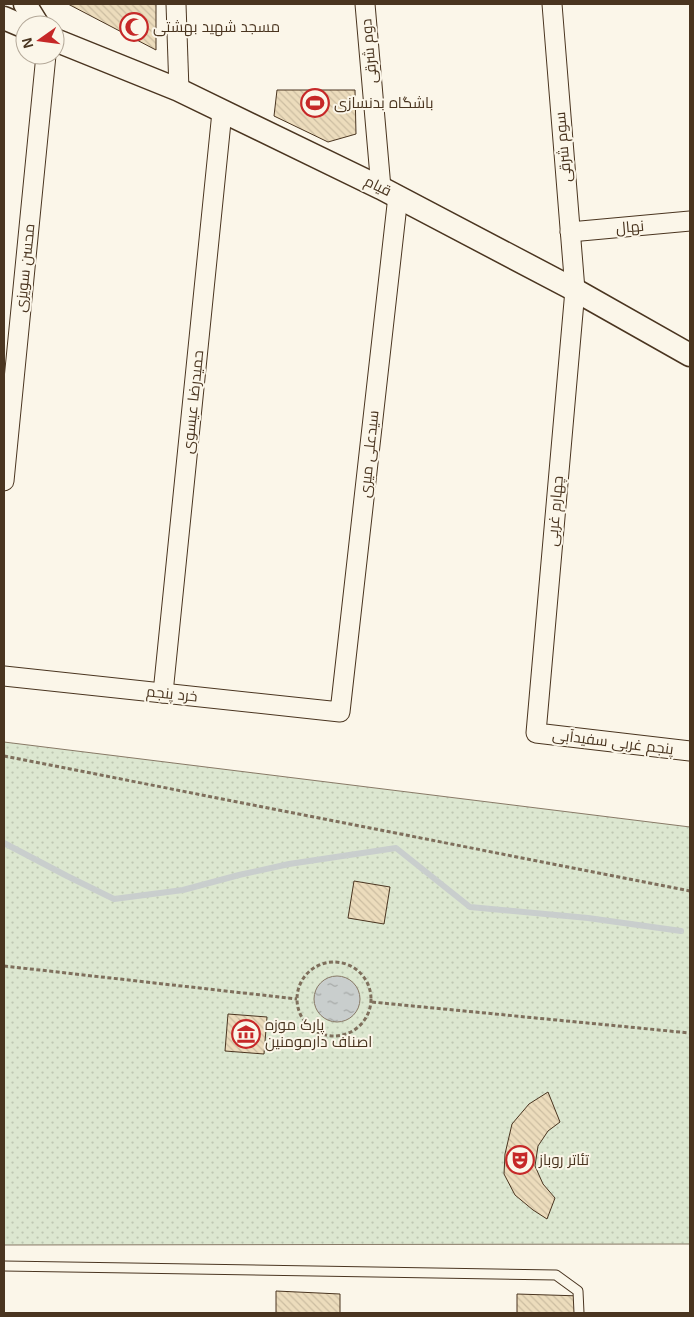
<svg xmlns="http://www.w3.org/2000/svg" width="694" height="1317" font-family="Helvetica,Cairo,sans-serif">
<defs>
<pattern id="park-dots" width="8" height="8" patternUnits="userSpaceOnUse" patternTransform="scale(1.25)"><rect width="8" height="8" fill="#dce7d0"/><path d="M2 2h.1M6 6h.1" fill="none" stroke="#bec7b2" stroke-width="1.8" stroke-linecap="round"/></pattern>
<pattern id="water-ripples" width="26" height="14" patternUnits="userSpaceOnUse" patternTransform="scale(1.25)"><rect width="26" height="14" fill="#c9cecd"/><path d="M2 4q2-2 4 0t4 0M15 11q2-2 4 0t4 0" fill="none" stroke="#a5a8a6"/></pattern>
<pattern id="building-back-hatch" width="6" height="6" patternUnits="userSpaceOnUse" patternTransform="scale(1.25)"><rect width="6" height="6" fill="#ecdcbc"/><path d="M-1 5l2 2M0 0l6 6M5-1l2 2" fill="none" stroke="#ccbda1"/></pattern>
</defs>
<rect width="100%" height="100%" fill="#fbf6e9"/>
<path fill="url(#park-dots)" stroke="#887966" d="M4 742 690 827V1244L4 1245Z"/>
<circle fill="url(#water-ripples)" stroke="#887966" cx="337" cy="999" r="23"/>
<g fill="none" stroke-linecap="round" stroke-linejoin="round">
<path stroke="#c9cecd" stroke-width="6" d="M4 843 67 876 114 899 183 890 239 875 289 864 396 848 470 907 588 918 681 931"/>
</g>
<g fill="url(#building-back-hatch)" stroke="#4a3520">
<path d="M68 4H156V50Z"/>
<path d="M277 90H355L356 134 328 142 274 116Z"/>
<path d="M354 881 390 887 384 924 348 918Z"/>
<path d="M228 1014 267 1017 264 1054 225 1051Z"/>
<path d="M548 1092 560 1122 548 1131 538 1146 535 1166 543 1184 555 1198 547 1219 533 1210 515 1195 504 1174 505 1154 512 1124 529 1104Z"/>
<path d="M276 1291 340 1294V1313H276Z"/>
<path d="M517 1294 581 1296V1313H517Z"/>
</g>
<g fill="none" stroke-linecap="round" stroke-linejoin="round">
<defs>
<path id="service" d="M4 1266 556 1275 578 1291 579 1313"/>
<g id="minor">
<path d="M176 4 179 90"/>
<path d="M365 4 381 188"/>
<path d="M552 4 575 290 536 733 690 751"/>
<path d="M570 232 690 221"/>
<path d="M4 481 46 55"/>
<path d="M4 676 340 712 398 196"/>
<path d="M163 693 222 112"/>
</g>
<g id="tertiary">
<path d="M25 4 38 25"/>
<path d="M4 18 25 27"/>
<path d="M55 40 179 90 381 188 575 290 690 355"/>
</g>
</defs>
<use href="#service" stroke="#4a3520" stroke-width="11"/>
<use href="#minor" stroke="#4a3520" stroke-width="21"/>
<use href="#tertiary" stroke="#4a3520" stroke-width="25"/>
<g stroke="#7f6f5c" stroke-width="3" stroke-dasharray="4 2.5" stroke-linecap="butt">
<path d="M4 756 690 891"/>
<circle cx="334" cy="999" r="37"/>
<path d="M4 966 297 999"/>
<path d="M372 1002 690 1033"/>
</g>
<use href="#service" stroke="#fbf6e9" stroke-width="9"/>
<use href="#minor" stroke="#fbf6e9" stroke-width="19"/>
<use href="#tertiary" stroke="#fbf6e9" stroke-width="22"/>
</g>
<defs>
<symbol id="mosque-ring" viewBox="-11 -11 22 22"><circle r="9.5" fill="#fbf6e9" stroke="#c62828" stroke-width="1.5"/><path d="M3.5-4.9A6 6 0 1 0 3.5 4.9A5 5 0 1 1 3.5-4.9Z" fill="#c62828"/></symbol>
<symbol id="stadium-ring" viewBox="-11 -11 22 22"><circle r="9.5" fill="#fbf6e9" stroke="#c62828" stroke-width="1.5"/><path d="M0-5a6.5 5 0 1 0 0 10a6.5 5 0 1 0 0-10ZM-3.5-1.8h7v3.6h-7Z" fill="#c62828"/></symbol>
<symbol id="museum-ring" viewBox="-11 -11 22 22"><circle r="9.5" fill="#fbf6e9" stroke="#c62828" stroke-width="1.5"/><path d="M0-6L6-3V-2H-6V-3ZM-5-1h2V3h-2ZM-1-1h2V3h-2ZM3-1h2V3H3ZM-6 4H6V6H-6Z" fill="#c62828"/></symbol>
<symbol id="theatre-ring" viewBox="-11 -11 22 22"><circle r="9.5" fill="#fbf6e9" stroke="#c62828" stroke-width="1.5"/><path d="M-5-5.5Q0-4 5-5.5V0Q5 5 0 6Q-5 5-5 0ZM-3.3-2.5H-1v1.5H-3.3ZM1-2.5H3.3v1.5H1ZM-2.8 1Q0 5.5 2.8 1Z" fill="#c62828"/></symbol>
</defs>
<g fill-rule="evenodd">
<use href="#mosque-ring" x="118" y="11" width="32" height="32"/>
<use href="#stadium-ring" x="299" y="87" width="32" height="32"/>
<use href="#museum-ring" x="230" y="1018" width="32" height="32"/>
<use href="#theatre-ring" x="504" y="1144" width="32" height="32"/>
</g>
<g text-anchor="middle" stroke-width="4" stroke-linejoin="round" paint-order="stroke">
<g font-size="15" fill="#4a3520" stroke="#fbf6e9" text-anchor="start">
<text x="153" y="32">مسجد شهید بهشتی</text>
<text x="334" y="108">باشگاه بدنسازی</text>
<text x="265" y="1030">پارک موزه<tspan x="265" dy="17">اصناف دارمومنین</tspan></text>
<text x="539" y="1165">تئاتر روباز</text>
</g>
<g font-size="15" fill="#4a3520" stroke="#fbf6e9">
<text transform="translate(369 51) rotate(-95)" y="5">دوم شرقی</text>
<text transform="translate(563 147) rotate(-95)" y="5">سوم شرقی</text>
<text transform="translate(378 186) rotate(26)" y="5">قیام</text>
<text transform="translate(630 227) rotate(-5)" y="5">نهال</text>
<text transform="translate(25 268) rotate(-84)" y="5">محسن سویزی</text>
<text transform="translate(193 402) rotate(-84)" y="5">حمیدرضا عیسوی</text>
<text transform="translate(369 454) rotate(-84)" y="5">سیدعلی میری</text>
<text transform="translate(555 511) rotate(-85)" y="5">چهارم غربی</text>
<text transform="translate(172 694) rotate(6)" y="5">خرد پنجم</text>
<text transform="translate(613 742) rotate(7)" y="5">پنجم غربی سفیدآبی</text>
</g>
</g>
<rect width="694" height="1317" fill="none" stroke="#4a3520" stroke-width="10"/>
<g transform="translate(40 40) rotate(256)"><circle r="24" fill="#fbf6e9" stroke="#b4a999"/>
<path d="M0-4L9 19L0 12L-9 19Z" fill="#c62828"/>
<text y="-8" font-size="14" font-weight="bold" text-anchor="middle" fill="#4a3520">N</text>
</g>
</svg>
